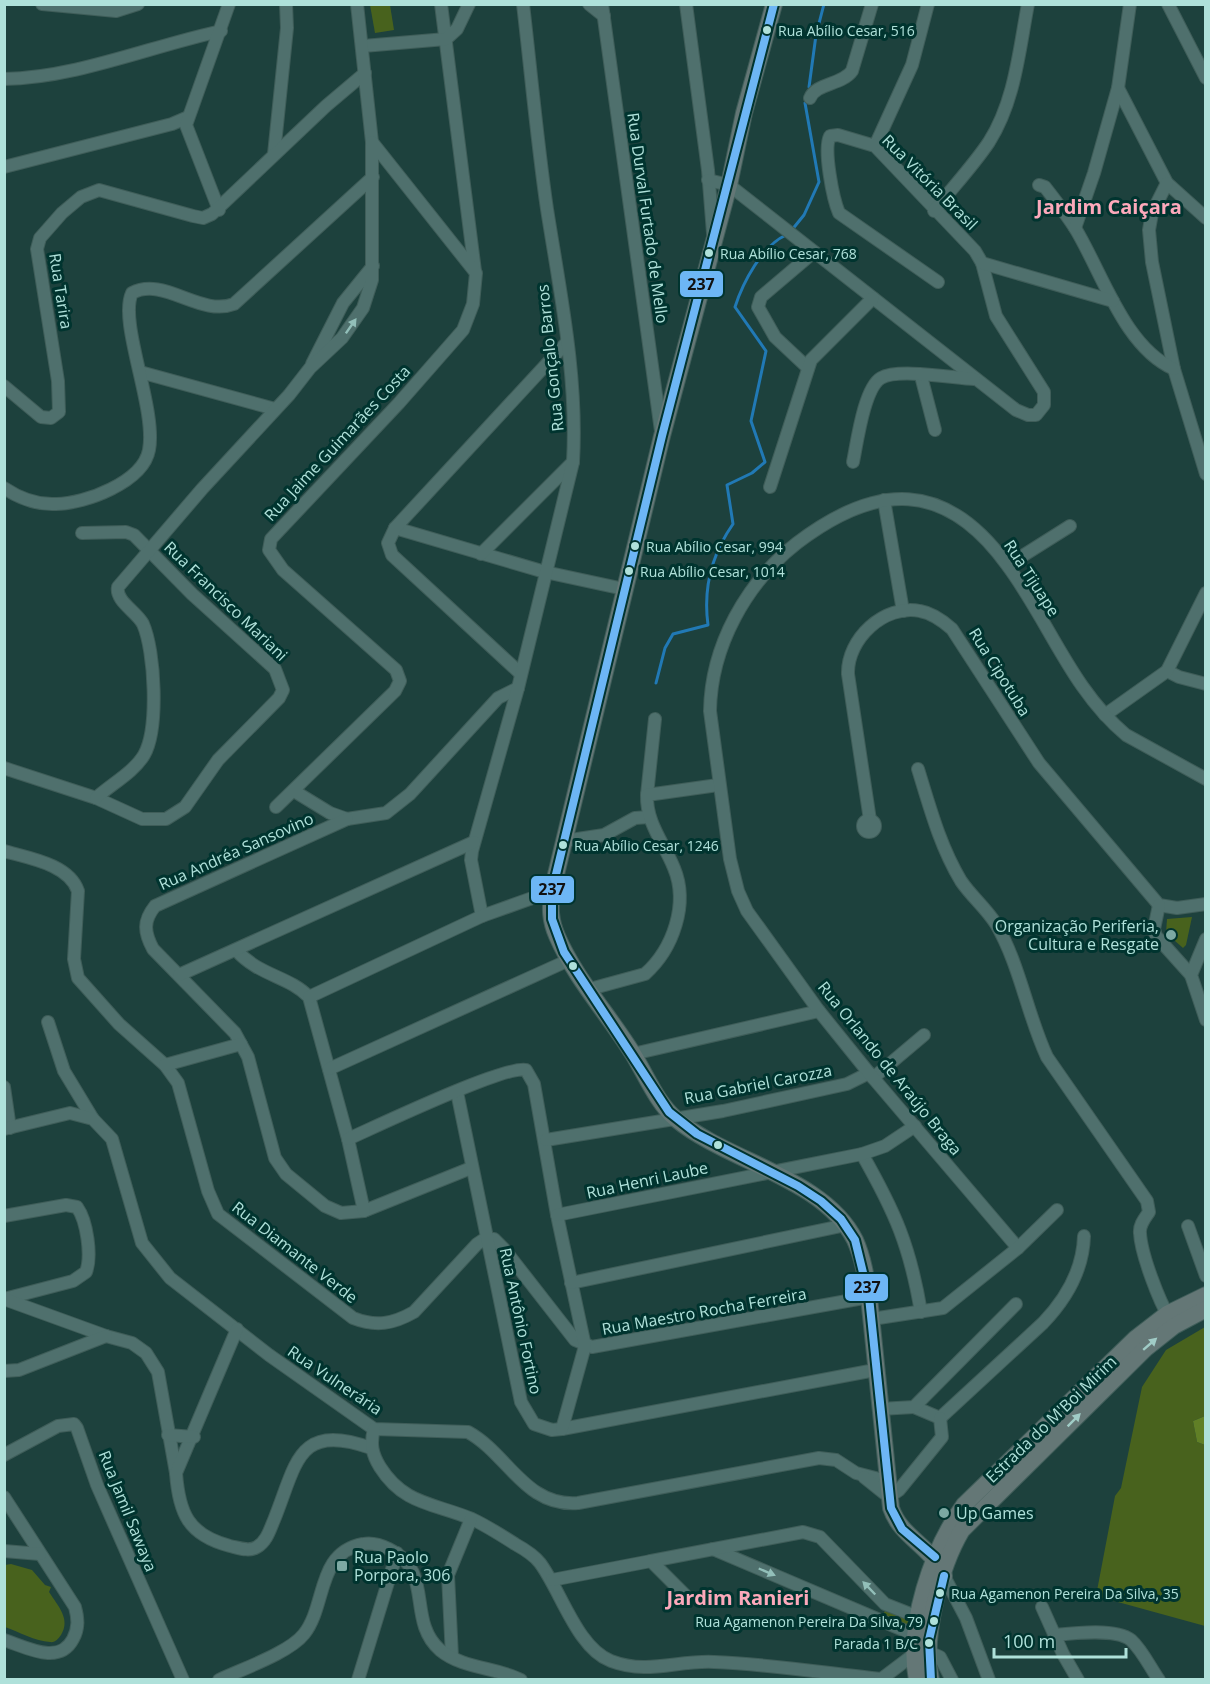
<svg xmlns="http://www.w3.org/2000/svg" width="1210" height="1684" font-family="'Open Sans',sans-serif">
<rect width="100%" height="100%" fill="#1d413d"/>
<g fill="#48621d">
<path d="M370 5H390L394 30 375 33Z"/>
<path d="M1192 917 1186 945 1183 948 1166 933 1167 919Z"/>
<path d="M1205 1327V1416L1193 1421 1197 1442 1205 1445V1626L1096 1596 1115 1496 1121 1488 1142 1387 1166 1350Z"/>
<path d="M11 1564 32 1570 45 1585 51 1587 49 1592C58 1606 71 1619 61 1635 58 1639 55 1643 50 1642 35 1641 19 1632 5 1627V1565Z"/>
<path d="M886 1608 913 1619 911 1631 881 1621Z"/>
</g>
<path fill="#607f26" d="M1205 1416V1445L1197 1442 1193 1421Z"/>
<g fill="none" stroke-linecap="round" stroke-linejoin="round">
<g stroke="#2179b5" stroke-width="3">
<path d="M809 87 816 35 824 4"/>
<path d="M791 231 804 215 819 182 805 103"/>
<path d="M656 683 665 648 673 634 708 625C703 588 712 554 733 524L727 485 752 473 765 462 751 421 766 351 735 307C743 282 762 246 786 235"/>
</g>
<defs>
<g id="minor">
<path d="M42 4 116 11 138 4"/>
<path d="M441 4 475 271"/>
<path d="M589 4 604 16"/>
<path d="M602 4 661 431"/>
<path d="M686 4 708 170 713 233"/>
<path d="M1168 4 1206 78"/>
<path d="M363 46 446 39 457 29 469 4"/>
<path d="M4 79C76 78 151 46 221 31"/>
<path d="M1118 88 1167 183 1206 218"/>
<path d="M810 98C816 83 842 85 852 71L872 4"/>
<path d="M875 146 912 65 928 4"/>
<path d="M274 154 287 28 286 4"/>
<path d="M4 167 172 124 186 118"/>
<path d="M708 180 729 185 1016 410 1028 415H1036L1044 405V392L996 316 982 263 975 251 875 146 838 135 830 136C823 149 833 199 839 213L938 282"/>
<path d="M1167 183 1152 213 1149 230 1152 262 1174 369 1206 474"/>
<path d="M1039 185 1045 187C1055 200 1066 214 1075 228 1102 272 1124 347 1174 369"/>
<path d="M219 210 186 125 229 4"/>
<path d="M934 211C952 188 973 166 989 142 1015 101 1019 51 1028 4"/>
<path d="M1075 228 1094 173 1118 88 1130 4"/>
<path d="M982 263 1113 301"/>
<path d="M312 364 343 303 373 266"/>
<path d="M808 368 775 337 758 307 761 297 814 252"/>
<path d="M140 372 275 409"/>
<path d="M921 376 935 430"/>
<path d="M4 386 41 417 51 418 59 412 58 381 37 249 40 238 62 213 81 197 99 190 193 216 203 218 212 214 326 106 365 73"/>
<path d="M853 462C857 443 864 388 881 378 898 368 953 378 974 379"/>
<path d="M770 487 811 360 873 298"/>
<path d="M4 488C19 498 38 505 56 504 85 504 143 482 149 450 157 409 118 322 132 293 164 276 200 317 234 304L373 177"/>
<path d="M884 500 903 611"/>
<path d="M395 528 545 572 624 589"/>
<path d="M481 554 573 462"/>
<path d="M1008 565 1070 526"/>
<path d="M1167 671 1179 677 1206 684"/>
<path d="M521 674 392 555 388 543 395 528 567 342"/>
<path d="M1105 715 1167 671 1206 593"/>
<path d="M4 768 96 798 142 819H166L185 807 218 760 279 698 283 690 275 669 192 594 134 535 126 532 82 533"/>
<path d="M918 769C930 808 940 846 961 881 971 896 986 908 996 924 1020 965 1027 1014 1047 1057L1147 1201 1149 1212C1145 1218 1139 1225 1140 1233 1141 1254 1159 1301 1170 1319"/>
<path d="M294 791 330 813 347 819 386 813 410 794 498 698 518 688"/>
<path d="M647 795 655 719"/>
<path d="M96 798C110 785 134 772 144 755 159 729 155 651 143 624 137 612 115 601 118 587L202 489 289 395 310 368 342 338 363 308 372 280V142L357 4"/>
<path d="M276 807 395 691 400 681 396 670 283 570 269 550 271 539 399 403 463 330 473 304 476 273 372 142"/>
<path d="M347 819 155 906C143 921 144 932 153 949L235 1033 248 1057 275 1158 286 1174 325 1206 341 1213 364 1211 471 1168"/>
<path d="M870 820 848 674C847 639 884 604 920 611 932 613 943 621 952 629L1039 763 1159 905 1177 908 1206 904"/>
<circle cx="869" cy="826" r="6"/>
<path d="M564 841 604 835 635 818 649 817"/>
<path d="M4 851C28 858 69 864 78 891L74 959 78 978 119 1024 165 1065 178 1083 208 1191 218 1214 353 1318C376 1327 393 1324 414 1312L477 1244 483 1240 494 1239 504 1249 575 1340 592 1347 869 1297"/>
<path d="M1159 905 1154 929 1156 936 1191 975"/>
<path d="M482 916 471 860 472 851 518 688 573 462C578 377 560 292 547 209 537 141 531 72 523 4"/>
<path d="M1206 939 1191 975 1206 1020"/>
<path d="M236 950C259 976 289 976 309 997L348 1139 364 1211"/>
<path d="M179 975 474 842"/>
<path d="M590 989 645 974C673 949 689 904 674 868 664 843 646 823 647 795L718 785"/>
<path d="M309 997 482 916 552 891"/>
<path d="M48 1022 64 1071 93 1119"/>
<path d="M633 1054 819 1011"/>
<path d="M165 1065 241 1044"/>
<path d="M329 1069 569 960"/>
<path d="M873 1078 924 1035"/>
<path d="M4 1087 10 1128"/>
<path d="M457 1092 521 1402 534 1424 552 1430 562 1429 875 1370"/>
<path d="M4 1129 70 1113 93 1119 112 1139 142 1243 170 1278 269 1355 374 1429 468 1432C508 1454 525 1507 578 1503L819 1458 836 1460 856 1473 887 1481"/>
<path d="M348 1139C375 1127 507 1064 526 1070L534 1084 557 1215 585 1346 562 1429"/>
<path d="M546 1140 723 1111 847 1084 869 1073"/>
<path d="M862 1154C895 1212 910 1246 921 1312"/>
<path d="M557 1215 862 1154 885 1146 915 1126"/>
<path d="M4 1216 66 1205 77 1207C87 1221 92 1256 86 1272L73 1281 4 1299"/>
<path d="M1188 1226 1206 1276"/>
<path d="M1018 1248 869 1073 819 1011 747 911 738 891 730 859 710 711C711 646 746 583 797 543 876 483 945 479 1007 565 1049 621 1071 689 1126 735L1206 779"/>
<path d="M571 1283 846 1225"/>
<path d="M4 1299 106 1336 132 1343 146 1353 158 1372 176 1473"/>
<path d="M872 1319 943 1308 1018 1248 1057 1210"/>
<path d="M237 1329 176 1473C179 1513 188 1535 230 1546 239 1548 249 1552 257 1547 267 1541 270 1529 274 1520 297 1463 297 1422 371 1448"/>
<path d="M4 1371 19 1370 106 1336"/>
<path d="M914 1407 940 1418 1043 1323C1066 1299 1083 1271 1084 1236"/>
<path d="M880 1409 914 1407 1016 1304"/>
<path d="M374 1429C370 1444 372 1454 380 1467 404 1505 434 1503 472 1519 487 1526 501 1535 515 1544 524 1549 534 1555 540 1563 561 1591 577 1648 611 1661 648 1675 677 1660 714 1662 769 1664 825 1673 881 1679"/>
<path d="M168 1435 194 1437"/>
<path d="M4 1455 58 1426 74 1424 77 1428 97 1485 183 1680"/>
<path d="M864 1477 889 1497 899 1490 942 1437 940 1418"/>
<path d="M4 1497 75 1607C78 1618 79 1628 73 1639 59 1666 26 1647 4 1640"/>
<path d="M713 1549 915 1635"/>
<path d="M4 1551 40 1554"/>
<path d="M651 1561 803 1532 820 1537 885 1604 918 1617"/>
<path d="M944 1576 966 1618 989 1680"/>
<path d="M552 1580 651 1561 685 1595"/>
<path d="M1042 1607 1063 1654 1078 1680"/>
<path d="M1055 1635C1074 1633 1116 1628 1131 1640 1142 1650 1150 1667 1159 1680"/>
<path d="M452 1657 448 1575 471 1519"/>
<path d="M219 1680C242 1669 289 1653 304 1634 327 1605 316 1553 363 1544 372 1542 381 1545 389 1549 435 1571 406 1620 440 1650 463 1669 496 1667 521 1680"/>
<path d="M358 1680 397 1553"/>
<path d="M880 1680 913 1655 927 1651 940 1657 952 1680"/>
</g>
<g id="major">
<path d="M774 4 744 113 729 185 662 436 552 891C550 908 550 920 557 936 575 978 609 1015 633 1054 646 1075 657 1103 676 1119 728 1162 824 1178 855 1240 863 1258 866 1277 869 1297L891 1508C901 1538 931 1545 944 1576"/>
<path d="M917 1680C906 1626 932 1549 964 1505L1136 1338 1167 1314 1206 1295"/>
<path d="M931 1680C922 1637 940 1567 962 1530L1145 1349 1174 1326 1206 1309"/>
</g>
</defs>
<use href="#minor" stroke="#3f5d59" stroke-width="14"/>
<use href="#major" stroke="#3f5d59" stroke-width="18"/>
<use href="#minor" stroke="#4f706d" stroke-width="12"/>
<use href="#major" stroke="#647776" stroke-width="16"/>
<defs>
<g id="bus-1">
<path d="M774 4 662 436 552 891V919L564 952 669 1112 697 1134 798 1186 821 1201 841 1219 855 1240 869 1297 891 1508 902 1529 935 1557"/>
<path d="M931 1680 929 1640 944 1576"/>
</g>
</defs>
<use href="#bus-1" stroke="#00342f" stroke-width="12"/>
<use href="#bus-1" stroke="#6db6f5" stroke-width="8"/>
</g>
<defs><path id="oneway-solid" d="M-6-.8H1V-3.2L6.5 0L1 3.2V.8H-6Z" transform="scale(1.5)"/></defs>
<g fill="#92bfb9">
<use href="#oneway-solid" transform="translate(351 326) rotate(-55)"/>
<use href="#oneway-solid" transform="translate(767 1572) rotate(23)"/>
<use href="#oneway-solid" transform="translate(869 1588) rotate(-134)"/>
</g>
<g fill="#a0ccc6">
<use href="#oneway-solid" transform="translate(1150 1344) rotate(-41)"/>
<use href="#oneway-solid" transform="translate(1074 1420) rotate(-45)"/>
</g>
<g fill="#afe1da" stroke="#00342f" stroke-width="2">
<circle cx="767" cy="30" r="5"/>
<circle cx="709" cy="253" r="5"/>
<circle cx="635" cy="546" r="5"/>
<circle cx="629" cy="571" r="5"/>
<circle cx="563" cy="845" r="5"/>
<circle cx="573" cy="966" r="5"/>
<circle cx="718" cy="1145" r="5"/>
<circle cx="940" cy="1593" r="5"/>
<circle cx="934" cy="1621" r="5"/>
<circle cx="929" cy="1643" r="5"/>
</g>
<g fill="#7ca9a3" stroke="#00342f" stroke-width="2">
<circle cx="1171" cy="935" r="6"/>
<circle cx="944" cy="1513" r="6"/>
<rect x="336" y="1560" width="12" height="12" rx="3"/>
</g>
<g text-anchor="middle" stroke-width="6" stroke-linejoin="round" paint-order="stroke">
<g font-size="14" fill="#afe1da" stroke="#00342f" text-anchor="start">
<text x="778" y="36">Rua Abílio Cesar, 516</text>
<text x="720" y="259">Rua Abílio Cesar, 768</text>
<text x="646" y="552">Rua Abílio Cesar, 994</text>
<text x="640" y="577">Rua Abílio Cesar, 1014</text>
<text x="574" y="851">Rua Abílio Cesar, 1246</text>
<text x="951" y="1599">Rua Agamenon Pereira Da Silva, 35</text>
<text x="923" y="1627" text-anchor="end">Rua Agamenon Pereira Da Silva, 79</text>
<text x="918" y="1649" text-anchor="end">Parada 1 B/C</text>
</g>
<g font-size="16" fill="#afe1da" stroke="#00342f">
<text transform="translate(930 182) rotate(45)" y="6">Rua Vitória Brasil</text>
<text transform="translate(648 218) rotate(82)" y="6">Rua Durval Furtado de Mello</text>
<text transform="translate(61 291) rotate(81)" y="6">Rua Tarira</text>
<text transform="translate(550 358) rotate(-96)" y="6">Rua Gonçalo Barros</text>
<text transform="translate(337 443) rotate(-47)" y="6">Rua Jaime Guimarães Costa</text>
<text transform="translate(1032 578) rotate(57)" y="6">Rua Tijuape</text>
<text transform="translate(226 601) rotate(44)" y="6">Rua Francisco Mariani</text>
<text transform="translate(1000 672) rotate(58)" y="6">Rua Cipotuba</text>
<text transform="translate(236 851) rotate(-24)" y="6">Rua Andréa Sansovino</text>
<text transform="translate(890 1068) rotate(51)" y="6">Rua Orlando de Araújo Braga</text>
<text transform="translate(758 1084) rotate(-11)" y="6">Rua Gabriel Carozza</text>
<text transform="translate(647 1180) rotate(-12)" y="6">Rua Henri Laube</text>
<text transform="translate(295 1252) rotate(38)" y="6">Rua Diamante Verde</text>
<text transform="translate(704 1311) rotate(-10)" y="6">Rua Maestro Rocha Ferreira</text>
<text transform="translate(521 1321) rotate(78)" y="6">Rua Antônio Fortino</text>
<text transform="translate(335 1380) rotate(34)" y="6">Rua Vulnerária</text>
<text transform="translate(1051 1419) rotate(-44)" y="6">Estrada do M'Boi Mirim</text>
<text transform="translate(128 1511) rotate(68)" y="6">Rua Jamil Sawaya</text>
</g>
<g font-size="16" fill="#afe1da" stroke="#00342f" text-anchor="start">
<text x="1159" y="932" text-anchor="end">Organização Periferia,<tspan x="1159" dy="18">Cultura e Resgate</tspan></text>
<text x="956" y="1519">Up Games</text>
<text x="354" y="1563">Rua Paolo<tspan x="354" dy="18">Porpora, 306</tspan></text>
</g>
<g font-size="20" font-weight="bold" fill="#fca9bb" stroke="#00342f">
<text x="1109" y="214">Jardim Caiçara</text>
<text x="738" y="1605">Jardim Ranieri</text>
</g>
</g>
<g stroke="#00342f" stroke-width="2">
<rect x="679" y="270" width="45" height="28" rx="6" fill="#6db6f5"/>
<rect x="530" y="875" width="45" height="29" rx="6" fill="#6db6f5"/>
<rect x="844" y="1273" width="45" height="29" rx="6" fill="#6db6f5"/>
</g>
<g font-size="16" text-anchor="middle" font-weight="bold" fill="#111">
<text x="701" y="290">237</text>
<text x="552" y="895">237</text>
<text x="867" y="1293">237</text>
</g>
<rect width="1210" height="1684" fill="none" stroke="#afe1da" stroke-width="12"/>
<path d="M994 1648v9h132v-9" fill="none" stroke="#afe1da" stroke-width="3"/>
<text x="1003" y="1648" font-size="18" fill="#afe1da" stroke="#00342f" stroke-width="4.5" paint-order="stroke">100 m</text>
</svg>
